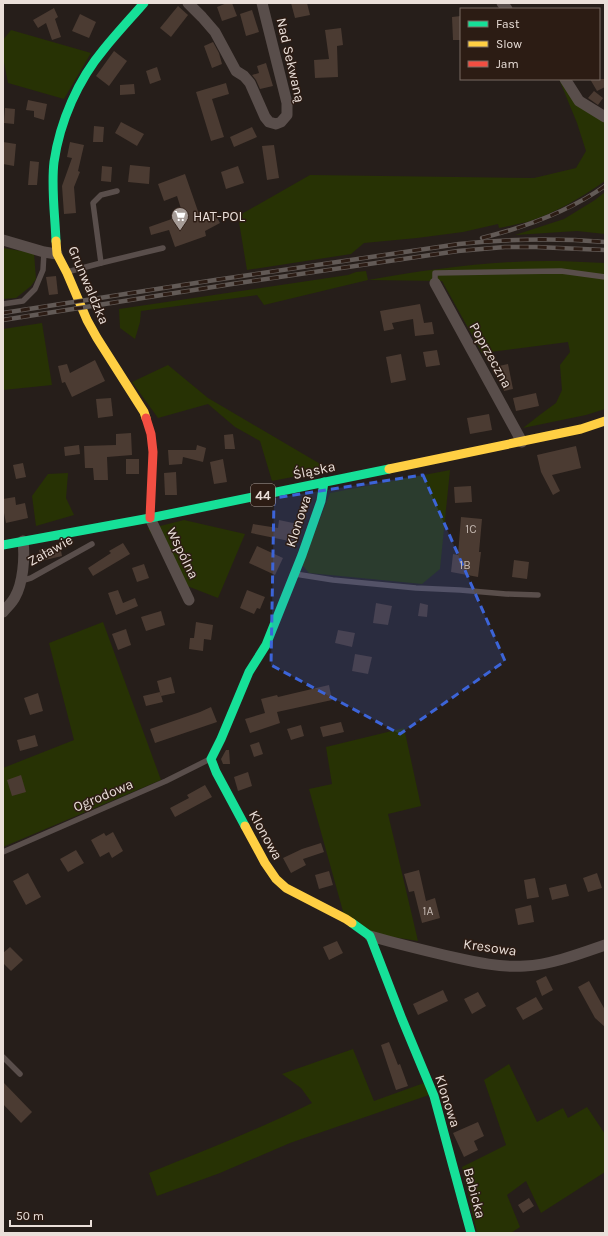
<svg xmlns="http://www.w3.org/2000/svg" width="608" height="1236" font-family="Karla,sans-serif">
<rect width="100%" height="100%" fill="#261e1a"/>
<g fill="#273204">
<path d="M11 30 91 53 64 99 8 83 3 57V40Z"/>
<path d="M559 79 577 104 605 121V181C581 198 555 213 527 222 518 224 509 226 499 228L498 224 463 232 417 238 364 243 351 254 247 270 238 216 310 175 534 178 576 168 586 151 577 123Z"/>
<path d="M605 192V234L577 231 515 235 564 219 595 200Z"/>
<path d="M3 248 34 253 36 279 31 286 16 298 3 299Z"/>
<path d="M559 261 605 263V409L586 415 523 428 541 414 556 403 562 390 560 365 570 352 568 342 482 353 442 281 368 280 264 305 257 295 141 311 140 322 135 339 120 328 119 309 348 275 356 272 366 271 368 280C431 269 495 260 559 261Z"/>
<path d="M42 323 52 385 3 390V329Z"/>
<path d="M168 365 208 398 322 465 323 471 272 481 260 441 235 427 208 404 158 418 132 382Z"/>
<path d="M450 470 440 569 422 584 309 573 302 565 330 493Z"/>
<path d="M68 473 66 498 74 515 36 526 32 496 48 474Z"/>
<path d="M184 520 245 534 218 598 177 582 156 540 148 529Z"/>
<path d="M103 622 161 780 3 847V768L74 740 49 643Z"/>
<path d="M404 728 421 806 388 814 418 941 374 934 344 915 309 789 332 784 326 747Z"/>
<path d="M353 1049 374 1101 424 1083 429 1095 290 1143 220 1173 157 1196 149 1173C204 1151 259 1129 312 1103L301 1088 282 1074Z"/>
<path d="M509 1064 537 1122 563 1108 568 1118 587 1107 605 1134V1172L541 1213 526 1181 507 1195 520 1227 511 1233H477L462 1167 506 1145 484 1080Z"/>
</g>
<g fill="#4b3b32">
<path d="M227 3H232L237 16 222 21 217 7Z"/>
<path d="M291 3H307L310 15 295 18Z"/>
<path d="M178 6 188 15 171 37 160 28Z"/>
<path d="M54 8 58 17 55 19 61 37 52 40 46 23 38 28 33 20Z"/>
<path d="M252 10 259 32 246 36 240 14Z"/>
<path d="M80 14 96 22 89 38 72 31Z"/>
<path d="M461 16V40H453L452 17Z"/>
<path d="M341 28 343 45 337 46 338 77 315 78 314 60 329 59 325 30Z"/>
<path d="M213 42 219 53 222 64 212 68 204 46Z"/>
<path d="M114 51 127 61 109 86 96 76Z"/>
<path d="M266 63 273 86 260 89 256 80 252 75 259 73 257 66Z"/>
<path d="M157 67 161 80 150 84 146 71Z"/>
<path d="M590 79H605V87L597 91Z"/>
<path d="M226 83 229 94 212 99 224 137 211 141 196 92Z"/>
<path d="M134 84 135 94 120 95V85Z"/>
<path d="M594 91 603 98 598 105 588 98Z"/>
<path d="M28 100 47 104 44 120 34 117V111L26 110Z"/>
<path d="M5 108 15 109 14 124 4 123Z"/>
<path d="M121 122 144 134 137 146 115 133Z"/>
<path d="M94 126 104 127 103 142H93Z"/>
<path d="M252 127 257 137 234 147 230 137Z"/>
<path d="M3 142 16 144 14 166 3 164Z"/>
<path d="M70 142 84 145 78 171 80 172 74 187 76 213 64 214 62 186 72 158 67 157Z"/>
<path d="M274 145 279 178 267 180 262 146Z"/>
<path d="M30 161 39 162 37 185H28Z"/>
<path d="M130 165 150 167 149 184 128 182Z"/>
<path d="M102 166 112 167 111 182 101 181Z"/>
<path d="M238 166 244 183 226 189 221 172Z"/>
<path d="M185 174 200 217 213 210 220 223 205 231 206 236 175 247 169 230 151 235 149 227 183 215 177 196 164 201 158 184Z"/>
<path d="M56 276 58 294 49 295 46 277Z"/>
<path d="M420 304 424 323 432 322 434 334 415 336 413 319 392 323 394 329 384 331 380 311Z"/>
<path d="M437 350 440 365 426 367 423 352Z"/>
<path d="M401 354 406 380 391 383 386 357Z"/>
<path d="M95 360 105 381 72 397 65 382 62 383 58 366 67 364 70 373Z"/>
<path d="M508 364 513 389 504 391 499 366Z"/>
<path d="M536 393 539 406 516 411 513 398Z"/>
<path d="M111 398 113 416 98 418 96 399Z"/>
<path d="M489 414 492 430 470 434 467 418Z"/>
<path d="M131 433 132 455 107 457 108 480H94L93 468H85L84 446 116 445V434Z"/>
<path d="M233 434 235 449H225L224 435Z"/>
<path d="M79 445 80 454 65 456 64 447Z"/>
<path d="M197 445 206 448 203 462 183 457 182 464 169 465 168 450H196Z"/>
<path d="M576 446 581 468 552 475 560 491 553 495 541 472 537 455Z"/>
<rect x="126" y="459" width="13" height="15"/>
<path d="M223 459 227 482 214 484 210 462Z"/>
<path d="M23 463 26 477 16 479 13 465Z"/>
<path d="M176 472 177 495H165L164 473Z"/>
<path d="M471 486 472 502 455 503 454 487Z"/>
<path d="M15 497 16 505 25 503 28 518 6 523 3 508V499Z"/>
<path d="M461 517 482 519 479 552H481L478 577 451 572 453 554 458 555Z"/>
<path d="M279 520 298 524 294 542 251 533 253 524 278 528Z"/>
<path d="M123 543 130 554 93 576 88 568 111 553 109 551Z"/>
<path d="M60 546 62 556 41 561 39 550Z"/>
<path d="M257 546 283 558 275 575 249 563Z"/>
<path d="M514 560 529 562 527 579 512 577Z"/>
<path d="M144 564 149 578 137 582 132 568Z"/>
<path d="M118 590 123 603 135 598 138 606 116 615 108 593Z"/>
<path d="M247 590 265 597 260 609 257 608 254 614 240 608Z"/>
<path d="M376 603 392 606 388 625 373 623Z"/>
<path d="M420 603 428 605 427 617 418 616Z"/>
<path d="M161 611 165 625 146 631 141 617Z"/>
<path d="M196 622 213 625 211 640 204 639 203 651 189 649 190 638H194Z"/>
<path d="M126 629 131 645 118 650 112 634Z"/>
<path d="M338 630 355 633 352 647 335 643Z"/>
<path d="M355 654 372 657 368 674 352 671Z"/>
<path d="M171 677 175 693 161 696 157 681Z"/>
<path d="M329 685 332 700 277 712 280 723 250 733 245 719 265 713 261 699 277 695 278 697Z"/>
<path d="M160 692 163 702 146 706 143 696Z"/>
<path d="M38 693 43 711 30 715 24 698Z"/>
<path d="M211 707 217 722 155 743 150 729 200 712Z"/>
<path d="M341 722 344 732 323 737 320 727Z"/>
<path d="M301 725 304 736 291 740 287 729Z"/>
<path d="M35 735 38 746 20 751 17 740Z"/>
<path d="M259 742 263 754 254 757 250 745Z"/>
<path d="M226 750H229L230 764H223L221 759Z"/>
<path d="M248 772 252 786 238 791 234 777Z"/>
<path d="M21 775 26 792 12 796 7 780Z"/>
<path d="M205 785 212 797 175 817 170 808 189 798 187 795Z"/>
<path d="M113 832 123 851 112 858 109 852 100 857 91 840 104 833 106 836Z"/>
<path d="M321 843 324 852 303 859 306 865 291 873 283 858 302 849Z"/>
<path d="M76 850 84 863 68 872 60 859Z"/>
<path d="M419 870 426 901 435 898 440 918 422 923 414 891 409 892 404 874Z"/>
<path d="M329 871 333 885 319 889 315 875Z"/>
<path d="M28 873 41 897 26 905 13 881Z"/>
<path d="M597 873 602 888 588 892 583 878Z"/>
<path d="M535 878 539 897 527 899 524 880Z"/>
<path d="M566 884 569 896 552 900 549 888Z"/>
<path d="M531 905 534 922 518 925 515 909Z"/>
<path d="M337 941 343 953 329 960 323 947Z"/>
<path d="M10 947 23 960 11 971 3 963V953Z"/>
<path d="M546 976 553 990 542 996 536 981Z"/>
<path d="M589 981 605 1010V1027L595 1018 578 987Z"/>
<path d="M443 990 448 1001 418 1015 413 1004Z"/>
<path d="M478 992 486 1006 472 1014 464 999Z"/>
<path d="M536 997 543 1009 523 1020 516 1008Z"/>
<path d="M389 1042 398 1065 400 1064 408 1086 396 1090 381 1045Z"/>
<path d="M3 1082 32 1112 21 1123 3 1104Z"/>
<path d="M478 1122 484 1136 474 1141 478 1150 464 1157 453 1133Z"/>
<path d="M529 1198 534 1206 523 1213 518 1205Z"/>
</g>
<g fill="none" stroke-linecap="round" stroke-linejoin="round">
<g stroke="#594e4b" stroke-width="5.5">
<path d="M101 263 163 248"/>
<path d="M67 272 101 263 93 203 101 195 117 191"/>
<path d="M435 283V273L561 271 605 277"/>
<path d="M3 304 23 301 35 289 43 270 44 252"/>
<path d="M295 574 333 580 416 588 460 590 506 594 538 595"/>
<path d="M21 581 31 578 92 544"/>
<path d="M3 852 166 781 210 759"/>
<path d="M3 1057 20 1074"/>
</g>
<g stroke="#594e4b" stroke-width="11">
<path d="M188 3 202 17 215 32 236 71 244 76 250 83 265 117 269 122 276 124 281 122 287 115V103L262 3"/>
<path d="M502 3 507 9"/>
<path d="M565 79 579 101 605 117"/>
<path d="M3 240 44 252 57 254"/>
<path d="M435 283 522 442"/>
<path d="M150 518 189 600"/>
<path d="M3 612C7 607 12 603 15 597 23 583 25 558 23 541"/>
<path d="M370 936C394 943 419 949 444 955 471 961 498 968 525 966 550 965 582 953 605 945"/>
</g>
<g stroke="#16e098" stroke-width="9">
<path d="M56 241C55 215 51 187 54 162 60 121 78 80 104 49 117 33 131 18 144 3"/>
<path d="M3 545 150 518 389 469"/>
<path d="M245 826 216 772 211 759 221 739 249 672 266 645 302 555 321 501 324 482"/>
<path d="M352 923 370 936 402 1019 434 1096 471 1233"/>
</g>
<g stroke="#ffcf43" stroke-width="9">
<path d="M56 241 57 254 67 273 87 320 97 338 144 412 146 418"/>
<path d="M389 469 581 429 605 421"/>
<path d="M245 826 265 863 276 879 286 888 346 919 352 923"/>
</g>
<path stroke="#f24e42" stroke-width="9" d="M146 418 151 434 153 452 150 518"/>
<defs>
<g id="rail">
<path d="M482 238C526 227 568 212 605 186"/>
<path d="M3 313 215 280 459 244C507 239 556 238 605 242"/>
<path d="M3 320 232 284 458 251 505 247H536L605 250"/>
</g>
</defs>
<use href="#rail" stroke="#625a56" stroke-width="4.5"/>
<use href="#rail" stroke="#2c1c14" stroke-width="3" stroke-dasharray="9" stroke-linecap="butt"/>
</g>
<path fill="#3c64d8" fill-opacity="0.2" stroke="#3c64d8" stroke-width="3" stroke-dasharray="8 5" stroke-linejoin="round" d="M423 475 505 661 400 734 271 665 274 498Z"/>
<defs>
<symbol id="supermarket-pin" viewBox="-11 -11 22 30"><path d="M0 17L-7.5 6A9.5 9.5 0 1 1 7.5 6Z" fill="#a59b96" stroke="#2c1c14"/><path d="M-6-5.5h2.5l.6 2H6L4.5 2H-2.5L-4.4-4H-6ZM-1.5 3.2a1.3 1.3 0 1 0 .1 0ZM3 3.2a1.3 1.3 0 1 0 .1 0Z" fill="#fff"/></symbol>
</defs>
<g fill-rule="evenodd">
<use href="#supermarket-pin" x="170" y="206" width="20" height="27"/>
</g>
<g text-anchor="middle" stroke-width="3" stroke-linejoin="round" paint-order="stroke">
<g font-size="12" fill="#c2b6af">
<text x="471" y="533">1C</text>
<text x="465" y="569">1B</text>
<text x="428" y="915">1A</text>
</g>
<rect fill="#2c1c14" stroke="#b1a49e" stroke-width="1" x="251" y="484" width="24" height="22" rx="3"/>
<g font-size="13" font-weight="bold" fill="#eadfd9">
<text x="263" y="500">44</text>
</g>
<g font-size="14" fill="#eadfd9" stroke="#2c1c14">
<text transform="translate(291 60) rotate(77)" y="5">Nad Sekwaną</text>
<text transform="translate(89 285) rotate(67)" y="5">Grunwaldzka</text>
<text transform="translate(491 355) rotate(61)" y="5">Poprzeczna</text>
<text transform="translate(314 470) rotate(-12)" y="5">Śląska</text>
<text transform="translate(298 521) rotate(-72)" y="5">Klonowa</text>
<text transform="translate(50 550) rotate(-29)" y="5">Załawie</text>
<text transform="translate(183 553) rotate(64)" y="5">Wspólna</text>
<text transform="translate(103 795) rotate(-23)" y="5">Ogrodowa</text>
<text transform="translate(266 835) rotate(61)" y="5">Klonowa</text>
<text transform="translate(490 947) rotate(8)" y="5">Kresowa</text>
<text transform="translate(448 1101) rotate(72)" y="5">Klonowa</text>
<text transform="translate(475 1193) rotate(75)" y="5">Babicka</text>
</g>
<g font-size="14" fill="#eadfd9" stroke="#2c1c14" text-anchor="start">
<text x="193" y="221">HAT-POL</text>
</g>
</g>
<rect width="608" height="1236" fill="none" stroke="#eadfd9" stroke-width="8"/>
<rect x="460" y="8" width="140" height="72" fill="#2c1c14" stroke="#786a63"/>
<rect x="468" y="21" width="20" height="6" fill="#16e098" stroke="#786a63"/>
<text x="496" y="28" font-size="12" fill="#eadfd9">Fast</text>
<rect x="468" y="41" width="20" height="6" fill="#ffcf43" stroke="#786a63"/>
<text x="496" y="48" font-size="12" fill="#eadfd9">Slow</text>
<rect x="468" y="61" width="20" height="6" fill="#f24e42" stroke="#786a63"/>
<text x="496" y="68" font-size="12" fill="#eadfd9">Jam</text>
<path d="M10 1220v6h81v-6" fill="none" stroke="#eadfd9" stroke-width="2"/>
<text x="16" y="1220" font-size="12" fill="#eadfd9" stroke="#2c1c14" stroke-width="3" paint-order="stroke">50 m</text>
</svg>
